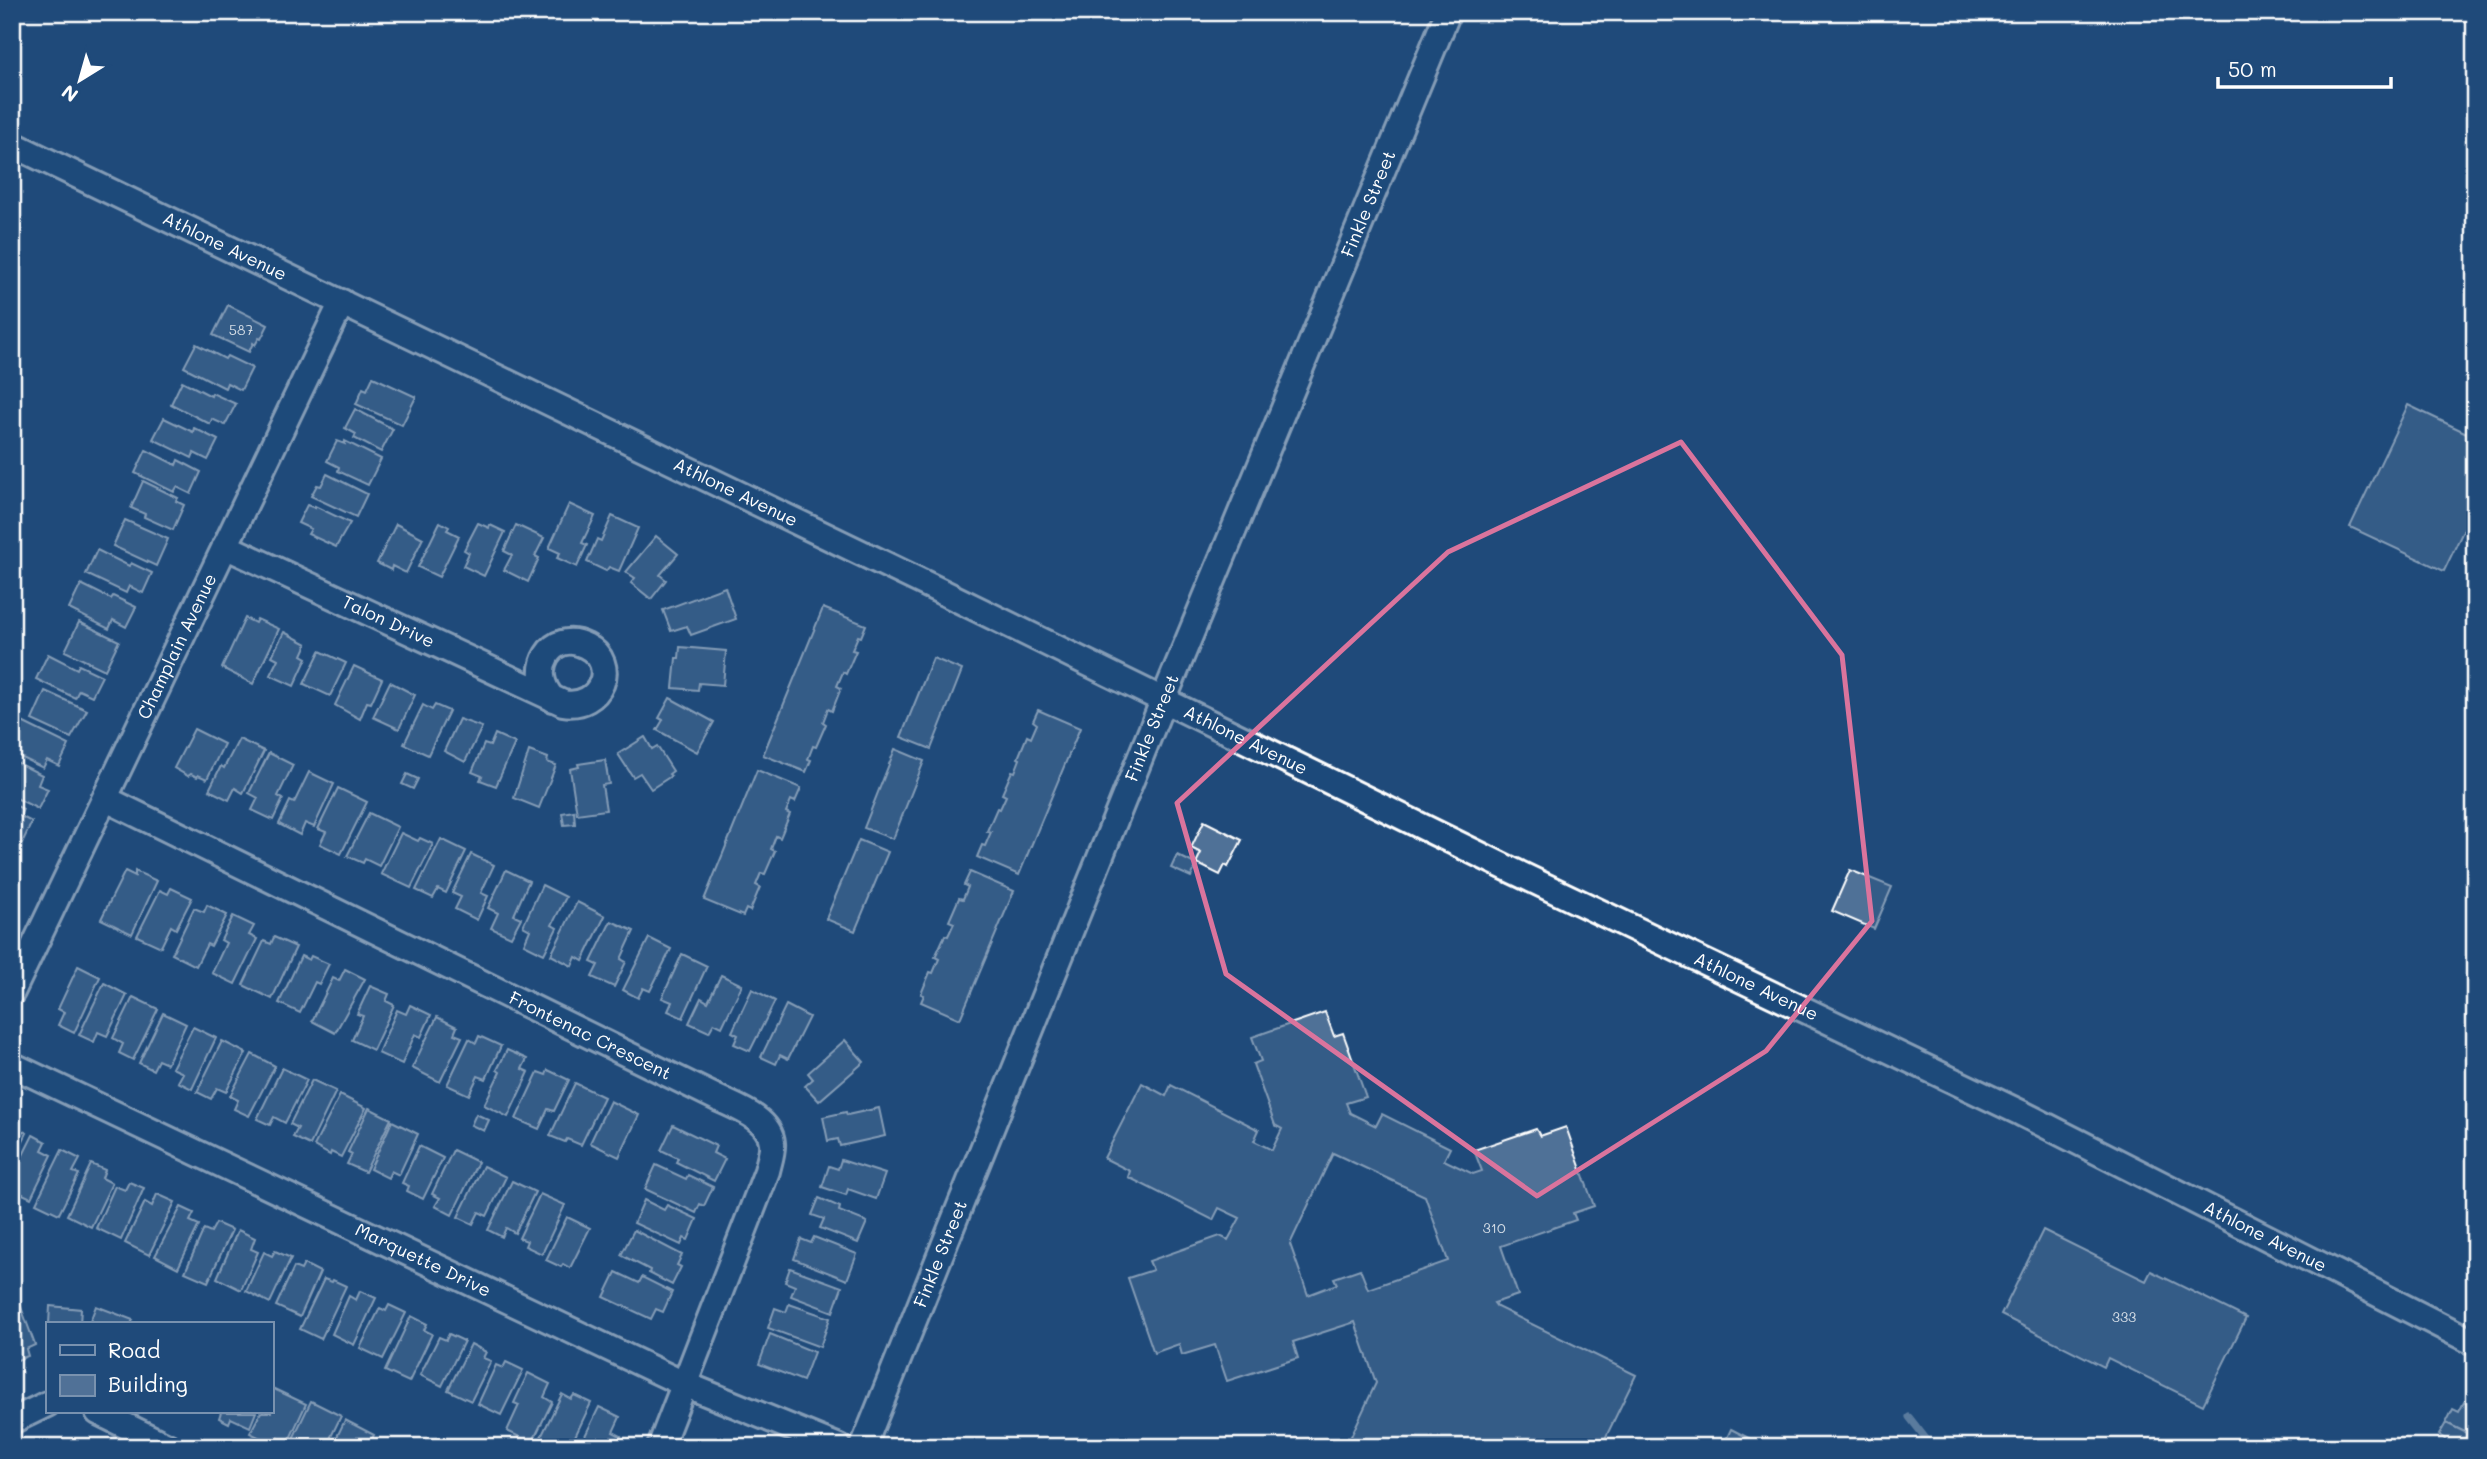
<svg xmlns="http://www.w3.org/2000/svg" width="2487" height="1459" font-family="Mali,sans-serif">
<rect width="100%" height="100%" fill="#1f4a7a"/>
<filter id="ink" filterUnits="userSpaceOnUse"><feTurbulence type="fractalNoise" baseFrequency=".0143" numOctaves="2"/><feDisplacementMap in="SourceGraphic" scale="14" xChannelSelector="R" yChannelSelector="G"/><feConvolveMatrix kernelMatrix="1 2 1 2 8 2 1 2 1" color-interpolation-filters="sRGB"/></filter>
<g filter="url(#ink)">
<g fill="none" stroke-linecap="round" stroke-linejoin="round">
<g stroke="#a3b5c8" stroke-width="7">
<path d="M12 14 36 13"/>
<path d="M1909 1417 1927 1440 1928 1447"/>
</g>
</g>
<g fill="#507197" stroke="#fff" stroke-width="2" fill-rule="evenodd">
<path d="M228 305 268 325 261 339 259 338 255 345 253 343 249 352 213 335Z"/>
<path d="M196 344 225 359 227 356 252 368 241 390 227 383 225 388 184 367Z"/>
<path d="M373 377 416 397 402 425 356 404 363 388 367 390Z"/>
<path d="M182 381 211 396 212 393 236 404 225 425 212 419 210 424 171 404Z"/>
<path d="M2408 405 2475 437V506L2444 571 2350 527Z"/>
<path d="M355 409 393 429 381 452 354 438 356 434 345 428Z"/>
<path d="M164 418 193 432 194 428 218 440 208 460 194 453 192 458 153 439Z"/>
<path d="M337 441 345 444V441L381 459 368 485 338 471 339 467 327 461Z"/>
<path d="M146 450 176 465 178 460 201 472 191 494 177 487 174 492 135 473Z"/>
<path d="M327 474 367 494 356 517 311 496 317 485 321 486Z"/>
<path d="M143 481 178 498 176 501 184 505 173 530 144 517 145 514 131 508Z"/>
<path d="M569 504 595 516 582 543 587 545 577 567 557 558 560 553 549 548Z"/>
<path d="M307 505 315 508V506L350 523 336 547 308 534 311 529 298 523Z"/>
<path d="M612 516 638 528 619 571 609 567 606 571 587 562 597 539 601 541Z"/>
<path d="M125 520 168 539 156 566 113 546Z"/>
<path d="M440 522 449 527 447 530 459 536 439 577 418 567Z"/>
<path d="M478 523 489 528 490 525 505 532 484 576 463 566 469 553 464 550Z"/>
<path d="M396 524 423 538 406 573 392 566 391 570 377 563Z"/>
<path d="M516 525 544 538 535 556 539 558 528 582 504 570 512 555 504 551Z"/>
<path d="M656 536 678 554 660 575 666 580 651 599 631 583 635 578 626 572Z"/>
<path d="M97 550 129 566 131 563 152 573 143 593 129 586 126 593 86 574Z"/>
<path d="M81 584 111 599 113 596 136 607 126 627 113 620 109 629 69 609Z"/>
<path d="M725 587 736 619 691 635 687 626 671 631 663 610Z"/>
<path d="M823 608 866 625 861 637 858 636 852 650 856 651 846 674 843 672 837 686 841 688 832 711 828 709 823 722 826 724 816 747 813 746 808 759 811 760 806 772 763 755Z"/>
<path d="M245 618 255 623 257 619 279 629 253 684 222 668Z"/>
<path d="M79 622 119 641 105 670 65 651Z"/>
<path d="M284 632 307 644 302 655 307 658 294 686 270 675 278 659 272 656Z"/>
<path d="M680 647 726 651 723 685 699 683 698 690 673 688 676 658H679Z"/>
<path d="M320 651 346 663 330 696 304 684Z"/>
<path d="M48 654 77 669 79 665 102 676 92 696 79 690 75 698 36 679Z"/>
<path d="M933 658 962 670 931 749 901 737Z"/>
<path d="M354 666 382 679 371 703 367 702 360 719 335 705Z"/>
<path d="M390 682 415 695 399 729 373 717Z"/>
<path d="M45 691 87 710 71 738 32 720Z"/>
<path d="M670 698 714 722 697 752 657 730 663 720 659 718Z"/>
<path d="M423 705 432 710 435 705 449 711 428 755 404 744Z"/>
<path d="M1038 710 1080 728 1019 875 977 857 982 845 985 846 991 832 987 831 997 808 1000 809 1006 796 1002 794 1012 771 1015 772 1020 759 1018 758 1027 736 1031 738 1037 724 1033 721Z"/>
<path d="M459 719 482 727 465 762 444 751Z"/>
<path d="M18 720 69 745 59 766 47 760 43 768 12 753V733Z"/>
<path d="M194 729 224 744 207 779 198 775 197 777 191 774 188 776 174 768Z"/>
<path d="M495 734 515 743 496 786 480 780 482 776 472 772 484 744 490 746Z"/>
<path d="M645 737 652 749 657 746 673 771 669 774 671 776 651 789 640 773 633 777 618 754Z"/>
<path d="M239 739 264 751 243 793 235 788 229 800 209 790 221 766 224 768Z"/>
<path d="M895 749 924 761 893 839 864 828Z"/>
<path d="M529 751 548 758 547 762 556 765 539 808 514 798Z"/>
<path d="M269 753 293 765 278 796 283 799 273 820 252 810 258 798 249 793Z"/>
<path d="M12 760 42 775 38 785 48 789 38 809 14 797Z"/>
<path d="M605 760 609 784 602 785 606 810 577 814 570 769 579 767 578 764Z"/>
<path d="M757 770 801 788 795 802 791 800 786 812 790 814 780 838 776 836 771 849 775 851 765 874 761 873 756 885 760 887 750 911 746 909 743 916 704 900Z"/>
<path d="M309 772 334 784 314 827 305 823 300 835 279 824 290 801 294 803Z"/>
<path d="M407 774 418 779 413 789 402 784Z"/>
<path d="M338 788 367 802 341 854 320 844 326 832 318 829Z"/>
<path d="M12 804 23 809 20 816 32 822 22 843 12 839Z"/>
<path d="M574 811 575 824 564 825 562 813Z"/>
<path d="M369 813 398 827 379 866 365 859 363 863 347 856Z"/>
<path d="M1204 821 1242 840 1228 867 1225 865 1220 875 1196 863 1201 853 1191 848Z"/>
<path d="M401 833 418 841 420 838 433 844 411 888 381 874Z"/>
<path d="M441 839 466 851 446 893 438 889 433 898 416 890Z"/>
<path d="M859 840 888 852 855 931 826 919Z"/>
<path d="M471 854 494 865 481 893 488 896 477 920 455 909 461 897 452 893Z"/>
<path d="M1177 855 1197 865 1191 877 1171 868Z"/>
<path d="M506 870 529 881 514 915 521 918 511 937 491 928 498 913 488 908Z"/>
<path d="M1850 870 1892 887 1874 929 1832 911Z"/>
<path d="M125 871 135 876V871L157 881 132 934 101 919Z"/>
<path d="M970 872 1014 891 960 1019 921 1002 924 995 921 994 930 972 933 973 939 959 935 957 945 935 948 936 954 923 949 921 959 898 963 899 968 887 964 885Z"/>
<path d="M542 885 566 897 552 925 557 928 544 954 524 944 530 930 523 926Z"/>
<path d="M171 888 192 898 176 929 171 926 161 947 137 936 160 890 168 894Z"/>
<path d="M577 902 605 916 583 961 576 957 572 966 551 955Z"/>
<path d="M207 905 227 915 211 946 207 944 196 966 172 954 194 908 204 912Z"/>
<path d="M233 916 254 926 249 935 257 939 235 984 212 973 226 943 221 940Z"/>
<path d="M611 921 634 931 621 959 626 962 614 987 592 977 598 965 591 962Z"/>
<path d="M274 937 296 947 272 999 243 985 264 941 271 944Z"/>
<path d="M649 938 671 949 650 991 643 988 638 998 623 990Z"/>
<path d="M682 954 707 966 683 1018 668 1011 672 1002 662 998Z"/>
<path d="M301 956 309 960 311 956 329 964 319 984 315 982 300 1013 279 1003Z"/>
<path d="M78 966 100 977 74 1033 58 1025 64 1012 58 1009Z"/>
<path d="M345 969 365 979 335 1033 312 1021 333 978 339 981Z"/>
<path d="M721 975 742 985 722 1027 714 1023 709 1032 689 1023 701 998 708 1002Z"/>
<path d="M104 983 127 995 107 1036 98 1032 94 1042 79 1035Z"/>
<path d="M370 986 389 994 386 1001 394 1005 373 1050 352 1040 363 1016 357 1014Z"/>
<path d="M752 989 775 1001 750 1051 734 1044 738 1035 732 1032Z"/>
<path d="M133 997 158 1009 133 1060 119 1053 123 1044 113 1038Z"/>
<path d="M410 1005 431 1015 421 1037 415 1034 402 1064 378 1053 397 1010 406 1014Z"/>
<path d="M786 1005 809 1017 788 1059 780 1055 776 1064 761 1057Z"/>
<path d="M1325 1012 1334 1036 1343 1033 1366 1097 1346 1103 1350 1113 1376 1126 1382 1114 1450 1148 1444 1160 1473 1174 1482 1171 1474 1150 1536 1129 1540 1136 1566 1127 1594 1206 1573 1213 1576 1220 1501 1246 1518 1295 1494 1303 1497 1307 1636 1375 1601 1447H1346L1376 1383 1355 1322 1293 1342 1298 1358 1227 1381 1215 1345 1182 1355 1179 1344 1154 1353 1128 1278 1153 1270 1149 1261 1220 1236 1228 1240 1240 1218 1219 1208 1213 1220 1128 1177 1130 1171 1104 1158 1142 1083 1166 1096 1171 1085 1259 1130 1254 1141 1272 1150 1282 1129 1275 1125 1253 1064 1261 1061 1252 1037ZM1333 1153 1425 1196 1448 1261 1368 1289 1360 1269 1334 1278 1337 1284 1308 1295 1290 1244Z"/>
<path d="M163 1013 186 1024 167 1064 158 1060 153 1070 139 1063Z"/>
<path d="M437 1017 457 1027 454 1034 462 1037 440 1082 412 1068Z"/>
<path d="M193 1027 216 1038 192 1089 178 1082 183 1073 172 1068Z"/>
<path d="M479 1036 501 1046 486 1079 478 1076 469 1095 447 1085 469 1039 476 1043Z"/>
<path d="M845 1040 864 1062 819 1101 805 1086 813 1079 808 1073Z"/>
<path d="M222 1041 246 1053 226 1092 217 1088 211 1099 197 1092Z"/>
<path d="M507 1050 527 1059 522 1069 529 1072 508 1117 484 1105 500 1072 497 1070Z"/>
<path d="M252 1054 275 1066 249 1116 234 1109 238 1100 230 1096Z"/>
<path d="M282 1068 307 1080 285 1123 274 1117 270 1125 257 1119Z"/>
<path d="M548 1070 569 1080 554 1111 548 1109 539 1129 516 1119 538 1072 546 1075Z"/>
<path d="M312 1080 336 1091 310 1145 293 1137 298 1128 290 1124Z"/>
<path d="M575 1083 604 1097 581 1145 567 1139 565 1142 550 1136Z"/>
<path d="M340 1095 366 1108 341 1157 331 1152 330 1155 314 1146Z"/>
<path d="M610 1101 639 1115 619 1157 590 1143Z"/>
<path d="M369 1108 391 1119 365 1172 347 1164 352 1154 348 1152Z"/>
<path d="M879 1108 885 1136 840 1146 838 1139 828 1141 823 1117 846 1112 847 1115Z"/>
<path d="M476 1114 489 1120 484 1131 471 1125Z"/>
<path d="M392 1121 418 1134 399 1175 391 1171 388 1178 370 1169Z"/>
<path d="M673 1125 716 1146 713 1153 725 1159 714 1181 676 1162 678 1158 661 1150Z"/>
<path d="M13 1126 27 1133 12 1162V1128Z"/>
<path d="M33 1135 46 1142 42 1150 52 1155 31 1198 12 1189V1177Z"/>
<path d="M419 1146 443 1158 423 1199 407 1191 409 1186 402 1183Z"/>
<path d="M62 1150 80 1159 73 1172 79 1174 59 1214 36 1203Z"/>
<path d="M453 1150 478 1162 452 1215 435 1206 440 1198 432 1194Z"/>
<path d="M841 1160 885 1174 876 1199 848 1189 846 1195 822 1187 829 1166 838 1169Z"/>
<path d="M91 1164 105 1170 102 1178 112 1183 91 1227 67 1215Z"/>
<path d="M656 1165 686 1179 688 1175 713 1187 704 1206 700 1204 696 1213 645 1189Z"/>
<path d="M483 1166 506 1177 487 1216 479 1212 473 1224 458 1217Z"/>
<path d="M512 1181 535 1192 515 1233 506 1228 502 1237 488 1230Z"/>
<path d="M129 1182 144 1188 121 1240 96 1228 115 1186 125 1190Z"/>
<path d="M157 1194 175 1202 149 1255 125 1243 145 1202 152 1206Z"/>
<path d="M540 1194 565 1205 542 1254 525 1246 527 1241 519 1238Z"/>
<path d="M819 1198 840 1207 839 1211 867 1222 858 1243 820 1228 824 1219 812 1215Z"/>
<path d="M644 1200 664 1210 667 1205 697 1219 688 1240 684 1238 681 1245 634 1223Z"/>
<path d="M181 1207 194 1213 190 1221 199 1225 178 1268 155 1256Z"/>
<path d="M567 1217 590 1228 570 1268 563 1264 561 1267 546 1260Z"/>
<path d="M216 1223 232 1230 208 1282 185 1272 204 1229 211 1232Z"/>
<path d="M238 1230 255 1238 251 1249 258 1252 241 1290 217 1278Z"/>
<path d="M634 1230 682 1255 677 1265 681 1267 672 1285 649 1273 650 1270 621 1255Z"/>
<path d="M2043 1230 2146 1281 2151 1271 2246 1318 2203 1405 2108 1358 2104 1367 2001 1315Z"/>
<path d="M814 1237 857 1254 847 1280 794 1259 801 1239 811 1243Z"/>
<path d="M275 1251 291 1258 270 1303 246 1291 264 1252 272 1256Z"/>
<path d="M304 1264 320 1272 300 1317 276 1306 294 1267 301 1270Z"/>
<path d="M790 1268 842 1287 833 1312 791 1296 795 1286 785 1282Z"/>
<path d="M616 1272 639 1283 642 1277 672 1292 663 1312 656 1309 651 1319 604 1297Z"/>
<path d="M324 1279 332 1282 333 1280 346 1286 321 1339 300 1329Z"/>
<path d="M360 1291 376 1298 354 1345 332 1334 349 1296 356 1300Z"/>
<path d="M789 1304 830 1318 820 1347 768 1328 775 1308 786 1312Z"/>
<path d="M389 1305 406 1313 383 1359 360 1348 380 1308 386 1311Z"/>
<path d="M50 1306 81 1309 80 1324H49Z"/>
<path d="M96 1306 133 1320 131 1324H89Z"/>
<path d="M21 1307 35 1345 26 1349 28 1356 12 1362V1310Z"/>
<path d="M411 1316 427 1324 424 1330 432 1334 409 1382 385 1371Z"/>
<path d="M449 1334 464 1341 442 1386 420 1375 439 1337 446 1340Z"/>
<path d="M770 1334 814 1352 803 1381 759 1364Z"/>
<path d="M471 1344 486 1352 483 1358 491 1361 471 1401 448 1390Z"/>
<path d="M506 1362 523 1370 501 1415 478 1404 496 1365 503 1368Z"/>
<path d="M528 1373 550 1384 544 1397 552 1402 532 1443 507 1431 519 1405 514 1403Z"/>
<path d="M272 1388 306 1404 288 1443 276 1437 273 1444 250 1433 261 1412H271Z"/>
<path d="M562 1394 571 1399 574 1395 591 1403 570 1447H560L541 1437Z"/>
<path d="M311 1401 341 1416 326 1447H289Z"/>
<path d="M2464 1402 2475 1408V1437L2446 1423 2453 1409 2459 1412Z"/>
<path d="M599 1407 620 1417 613 1432 621 1436 616 1447H585L588 1440 584 1438Z"/>
<path d="M221 1412H256L250 1427 231 1418 229 1423 219 1418Z"/>
<path d="M345 1420 374 1435 368 1447H332Z"/>
<path d="M2446 1423 2475 1437V1447H2442L2445 1439 2439 1435Z"/>
<path d="M1731 1429 1766 1447H1730L1724 1444Z"/>
</g>
<g fill="none" stroke-linecap="round" stroke-linejoin="round">
<defs>
<g id="minor">
<path id="s1" d="M12 144 928 585 1505 867 2021 1113 2475 1343"/>
<path id="s2" d="M225 546 563 703C601 710 620 663 586 646 552 628 526 671 553 699"/>
<path id="s3" d="M106 799 717 1098C735 1107 770 1118 772 1143 773 1151 769 1162 767 1171L660 1447"/>
<path id="s4" d="M12 992 342 302"/>
<path id="s5" d="M12 1065 684 1384 839 1447"/>
<path d="M98 1412 169 1447"/>
<path d="M12 1421 47 1404"/>
<path id="s6" d="M863 1447 1163 701 1448 12"/>
</g>
</defs>
<use href="#minor" stroke="#fff" stroke-width="30"/>
<use href="#minor" stroke="#1f4a7a" stroke-width="24"/>
</g>
</g>
<path d="M0 0H2487V1459H0ZM1681 442 1842 655 1872 921 1766 1051 1537 1196 1226 974 1177 803 1448 552Z" fill="#1f4a7a" fill-opacity=".55" fill-rule="evenodd"/>
<path fill="none" stroke="#da749d" stroke-width="5" stroke-linejoin="round" d="M1681 442 1842 655 1872 921 1766 1051 1537 1196 1226 974 1177 803 1448 552Z"/>
<g text-anchor="middle" stroke-width="5" stroke-linejoin="round" paint-order="stroke">
<g font-size="14" fill="#d3dce5">
<text x="241" y="335">587</text>
<text x="1494" y="1233">310</text>
<text x="2124" y="1322">333</text>
</g>
<g font-size="18" fill="#fff" stroke="#1f4a7a">
<text dy="6" stroke="none"><textPath href="#s6" startOffset="1342">Finkle Street</textPath></text>
<text dy="6" stroke="none"><textPath href="#s1" startOffset="236">Athlone Avenue</textPath></text>
<text dy="6" stroke="none"><textPath href="#s1" startOffset="803">Athlone Avenue</textPath></text>
<text dy="6" stroke="none"><textPath href="#s2" startOffset="180">Talon Drive</textPath></text>
<text dy="6" stroke="none"><textPath href="#s4" startOffset="383">Champlain Avenue</textPath></text>
<text dy="6" stroke="none"><textPath href="#s6" startOffset="775">Finkle Street</textPath></text>
<text dy="6" stroke="none"><textPath href="#s1" startOffset="1370">Athlone Avenue</textPath></text>
<text dy="6" stroke="none"><textPath href="#s1" startOffset="1937">Athlone Avenue</textPath></text>
<text dy="6" stroke="none"><textPath href="#s3" startOffset="539">Frontenac Crescent</textPath></text>
<text dy="6" stroke="none"><textPath href="#s1" startOffset="2504">Athlone Avenue</textPath></text>
<text dy="6" stroke="none"><textPath href="#s6" startOffset="208">Finkle Street</textPath></text>
<text dy="6" stroke="none"><textPath href="#s5" startOffset="455">Marquette Drive</textPath></text>
</g>
</g>
<rect width="2487" height="1459" fill="none" stroke="#1f4a7a" stroke-width="42"/>
<rect x="21" y="21" width="2445" height="1417" fill="none" stroke="#fff" stroke-width="2.5" filter="url(#ink)"/>
<rect x="46" y="1322" width="228" height="91" fill="#1f4a7a" stroke="#7992af" stroke-width="2"/>
<rect x="60" y="1345" width="35" height="10" fill="#1f4a7a" stroke="#7992af" stroke-width="2"/>
<text x="108" y="1358" font-size="21" fill="#ffffff">Road</text>
<rect x="60" y="1375" width="35" height="21" fill="#507197" stroke="#7992af" stroke-width="2"/>
<text x="108" y="1392" font-size="21" fill="#ffffff">Building</text>
<g transform="translate(80 80) rotate(217)" stroke="#1f4a7a" stroke-width="5" paint-order="stroke">
<path d="M0-5L12 26L0 18L-12 26Z" fill="#ffffff"/>
<text y="-10" font-size="19" font-weight="bold" text-anchor="middle" fill="#ffffff">N</text>
</g>
<path d="M2218 77v10h173v-10" fill="none" stroke="#ffffff" stroke-width="3.5"/>
<text x="2228" y="77" font-size="21" fill="#ffffff" stroke="#1f4a7a" stroke-width="5" paint-order="stroke">50 m</text>
</svg>
